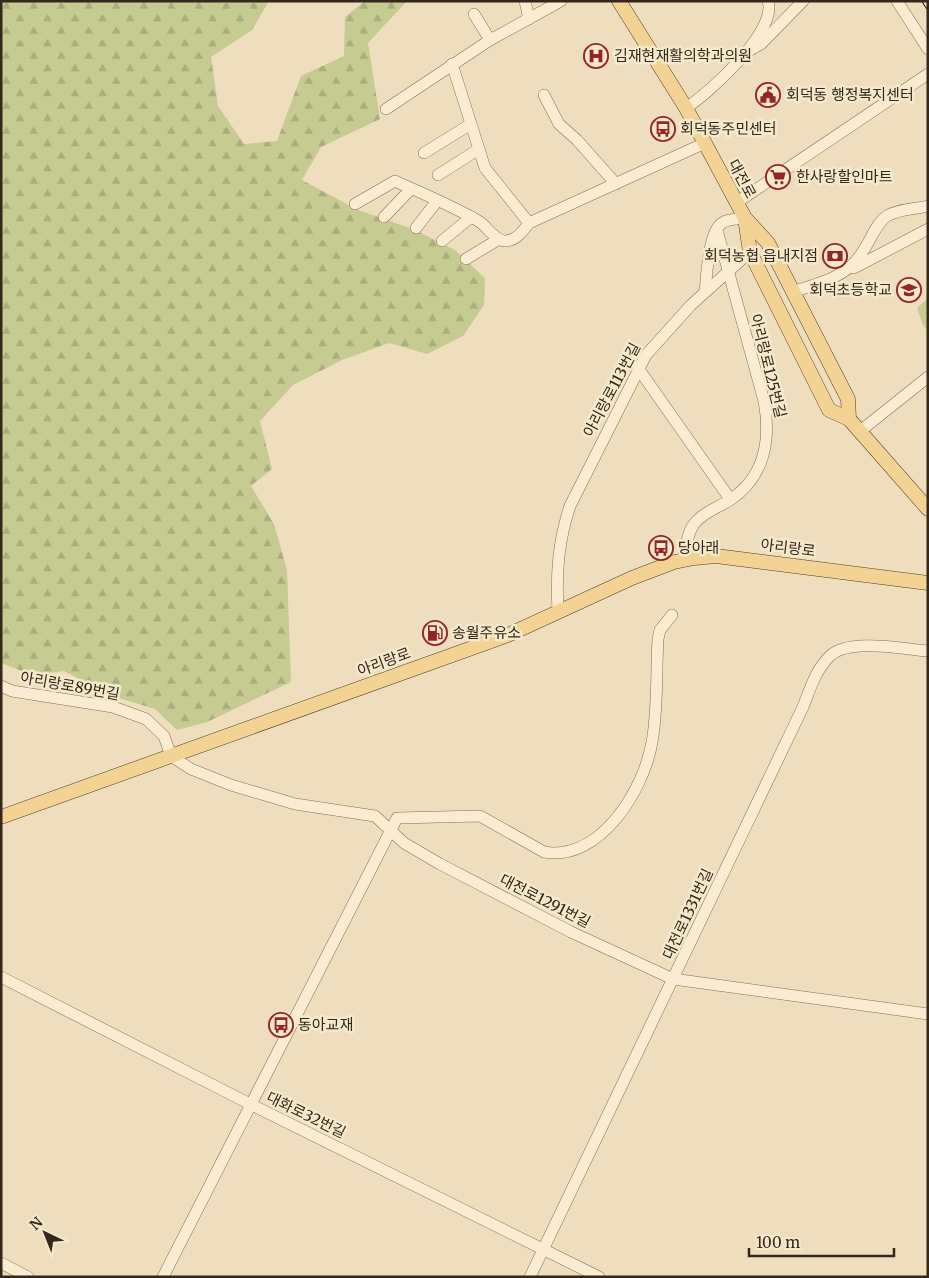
<svg xmlns="http://www.w3.org/2000/svg" width="929" height="1278" font-family="Merriweather,'Noto Sans KR',serif">
<defs>
<pattern id="forest-firs" width="22" height="20" patternUnits="userSpaceOnUse" patternTransform="scale(1.25)"><rect width="22" height="20" fill="#c5cb91"/><path d="M5 1l3.5 6h-7zM16 11l3.5 6h-7z" fill="#aaae7c"/></pattern>
</defs>
<rect width="100%" height="100%" fill="#eedebd"/>
<path fill="url(#forest-firs)" d="M1 1H269L252 30 211 57 218 106 244 144 277 141 301 76 344 56 345 17 365 1H407L368 43 380 119 321 147 302 180 358 210 413 229 455 250 485 278 484 305 463 336 427 354 389 343 342 360 293 385 260 421 272 469 251 486 274 524 287 570 291 682 207 722 177 730 155 709 112 696 64 671 32 675 1 663Z"/>
<path fill="#c5cb91" d="M928 298V331L923 325 917 308Z"/>
<g fill="none" stroke-linecap="round" stroke-linejoin="round">
<defs>
<g id="minor">
<path d="M525 1 529 19"/>
<path d="M897 1 928 49"/>
<path d="M474 14 490 40"/>
<path d="M750 50 761 44 803 1"/>
<path d="M452 64 485 168 529 223 705 143"/>
<path d="M544 95 559 124 577 140 616 184"/>
<path d="M686 108C709 93 778 31 768 1"/>
<path d="M386 109 490 40 561 1"/>
<path d="M424 153 471 124"/>
<path d="M438 175 479 149"/>
<path d="M736 203 928 74"/>
<path d="M355 204 395 181C423 194 453 206 480 222 487 227 496 241 505 241 516 241 523 231 529 223"/>
<path d="M384 217 411 189"/>
<path d="M416 228 437 201"/>
<path d="M442 241 471 217"/>
<path d="M466 259 499 239"/>
<path d="M854 268 928 229"/>
<path d="M705 291C707 275 708 233 722 223 728 219 738 219 745 218"/>
<path d="M792 292C813 285 836 280 852 265 867 252 874 224 887 216 898 209 915 209 928 206"/>
<path d="M638 368 730 499"/>
<path d="M859 432 928 377"/>
<path d="M683 561C686 549 687 533 694 524 702 513 719 507 730 500 765 477 771 439 764 401L717 230"/>
<path d="M558 611C556 574 558 542 570 506L646 355 691 305 750 252"/>
<path d="M1 686 12 691 113 707 146 719 164 736 171 756 191 769 231 785 295 804 375 816 404 843 440 864 571 932 673 979 928 1014"/>
<path d="M1 977 252 1105 599 1277"/>
<path d="M1 1263 28 1277"/>
<path d="M163 1277 397 818 480 816 544 852C600 862 644 790 652 742 658 709 656 673 658 639L660 630 672 615"/>
<path d="M530 1277 803 707C810 689 816 669 830 656 849 638 903 649 928 651"/>
</g>
<g id="major">
<path d="M619 1 686 108 745 218 768 243 848 399 849 419"/>
<path d="M745 218 750 252 829 410 849 419 928 509"/>
<path d="M1 817 508 635 632 578 674 562 694 558 716 556 928 583"/>
</g>
</defs>
<use href="#minor" stroke="#856f56" stroke-width="12"/>
<use href="#major" stroke="#533d2b" stroke-width="15"/>
<use href="#minor" stroke="#f9ecd0" stroke-width="11"/>
<use href="#major" stroke="#f3d393" stroke-width="14"/>
<defs>
<path id="rail" d="M924 1 928 7"/>
</defs>
<use href="#rail" stroke="#34271b" stroke-width="5"/>
<use href="#rail" stroke="#f5e9cc" stroke-width="3" stroke-dasharray="9" stroke-linecap="butt"/>
</g>
<defs>
<symbol id="hospital-ring" viewBox="-11 -11 22 22"><circle r="9.5" fill="#f5e9cc" stroke="#952628" stroke-width="1.5"/><path d="M-5-5h3v3.5h4V-5h3V5h-3V1.5h-4V5h-3Z" fill="#952628"/></symbol>
<symbol id="civic-ring" viewBox="-11 -11 22 22"><circle r="9.5" fill="#f5e9cc" stroke="#952628" stroke-width="1.5"/><path d="M-.6-6.5H3V-4.5H.6V-3L4-1V1h2V6H-6V1h2V-1L-.6-3ZM-1.2 2.5V6h2.4V2.5Z" fill="#952628"/></symbol>
<symbol id="bus-ring" viewBox="-11 -11 22 22"><circle r="9.5" fill="#f5e9cc" stroke="#952628" stroke-width="1.5"/><path d="M-5-6H5V4H4V6H2V4H-2V6H-4V4H-5ZM-3.5-4V0h7V-4ZM-3.5 1.2v1.5H-2V1.2ZM2 1.2v1.5H3.5V1.2Z" fill="#952628"/></symbol>
<symbol id="supermarket-ring" viewBox="-11 -11 22 22"><circle r="9.5" fill="#f5e9cc" stroke="#952628" stroke-width="1.5"/><path d="M-6-5.5h2.5l.6 2H6L4.5 2H-2.5L-4.4-4H-6ZM-1.5 3.2a1.3 1.3 0 1 0 .1 0ZM3 3.2a1.3 1.3 0 1 0 .1 0Z" fill="#952628"/></symbol>
<symbol id="bank-ring" viewBox="-11 -11 22 22"><circle r="9.5" fill="#f5e9cc" stroke="#952628" stroke-width="1.5"/><path d="M-6-4H6V4H-6ZM0-2.3a2.3 2.3 0 1 0 0 4.6a2.3 2.3 0 1 0 0-4.6Z" fill="#952628"/></symbol>
<symbol id="school-ring" viewBox="-11 -11 22 22"><circle r="9.5" fill="#f5e9cc" stroke="#952628" stroke-width="1.5"/><path d="M0-5L7-2L0 1L-7-2ZM-4 1L0 2.5L4 1V4Q0 6-4 4Z" fill="#952628"/></symbol>
<symbol id="fuel-ring" viewBox="-11 -11 22 22"><circle r="9.5" fill="#f5e9cc" stroke="#952628" stroke-width="1.5"/><path d="M-5.5-6h7V0h2V4h1.3V-2.5L3-4.5l.8-.8L6-3V5H2.5V1h-1V6h-7ZM-4.2-4.7v3.2H.2V-4.7Z" fill="#952628"/></symbol>
</defs>
<g fill-rule="evenodd">
<use href="#hospital-ring" x="582" y="42" width="28" height="28"/>
<use href="#civic-ring" x="754" y="81" width="28" height="28"/>
<use href="#bus-ring" x="649" y="115" width="28" height="28"/>
<use href="#supermarket-ring" x="764" y="163" width="28" height="28"/>
<use href="#bank-ring" x="821" y="242" width="28" height="28"/>
<use href="#school-ring" x="895" y="276" width="28" height="28"/>
<use href="#bus-ring" x="647" y="534" width="28" height="28"/>
<use href="#fuel-ring" x="421" y="619" width="28" height="28"/>
<use href="#bus-ring" x="267" y="1011" width="28" height="28"/>
</g>
<g text-anchor="middle" stroke-width="5" stroke-linejoin="round" paint-order="stroke">
<g font-size="15" fill="#34271b" stroke="#f5e9cc" text-anchor="start">
<text x="614" y="61">김재현재활의학과의원</text>
<text x="786" y="100">회덕동 행정복지센터</text>
<text x="680" y="134">회덕동주민센터</text>
<text x="796" y="182">한사랑할인마트</text>
<text x="818" y="261" text-anchor="end">회덕농협 읍내지점</text>
<text x="892" y="295" text-anchor="end">회덕초등학교</text>
<text x="678" y="553">당아래</text>
<text x="452" y="638">송월주유소</text>
<text x="298" y="1030">동아교재</text>
</g>
<g font-size="15" fill="#34271b" stroke="#f5e9cc">
<text transform="translate(742 179) rotate(62)" y="5">대전로</text>
<text transform="translate(768 366) rotate(76)" y="5">아리랑로125번길</text>
<text transform="translate(612 390) rotate(-62)" y="5">아리랑로113번길</text>
<text transform="translate(788 548) rotate(7)" y="5">아리랑로</text>
<text transform="translate(384 662) rotate(-20)" y="5">아리랑로</text>
<text transform="translate(70 686) rotate(10)" y="5">아리랑로89번길</text>
<text transform="translate(545 901) rotate(27)" y="5">대전로1291번길</text>
<text transform="translate(688 914) rotate(-65)" y="5">대전로1331번길</text>
<text transform="translate(306 1115) rotate(26)" y="5">대화로32번길</text>
</g>
</g>
<rect width="929" height="1278" fill="none" stroke="#34271b" stroke-width="5"/>
<g transform="translate(45 1233) rotate(317)" stroke="#f5e9cc" stroke-width="4" paint-order="stroke">
<path d="M0-4L9 19L0 12L-9 19Z" fill="#34271b"/>
<text y="-8" font-size="14" font-weight="bold" text-anchor="middle" fill="#34271b">N</text>
</g>
<path d="M749 1248v8h145v-8" fill="none" stroke="#34271b" stroke-width="2.5"/>
<text x="756" y="1248" font-size="15" fill="#34271b" stroke="#f5e9cc" stroke-width="4" paint-order="stroke">100 m</text>
</svg>
